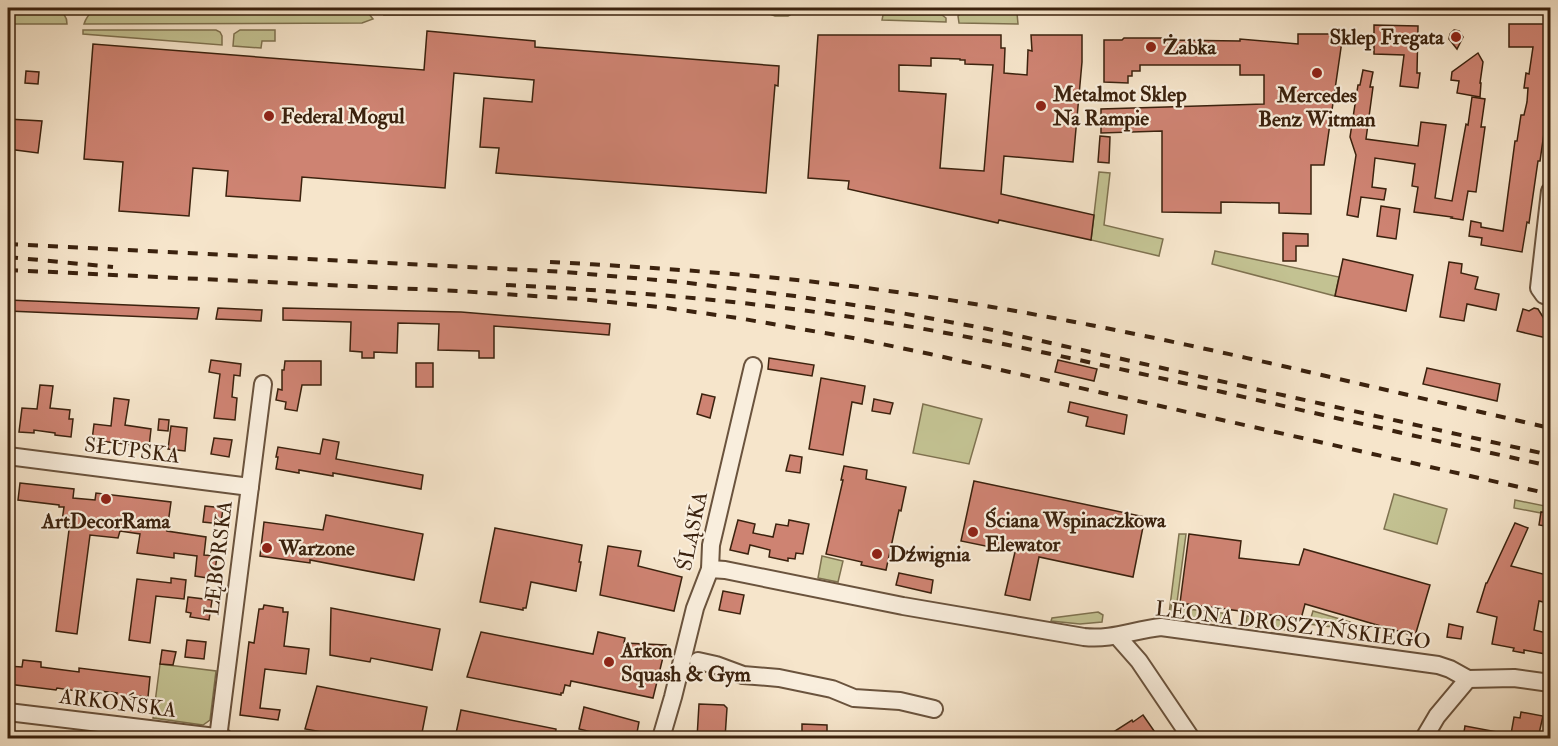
<svg xmlns="http://www.w3.org/2000/svg" width="1558" height="746" font-family="'IM FELL Double Pica',serif">
<rect width="100%" height="100%" fill="#f6e5cb"/>
<filter id="stains"><feTurbulence type="fractalNoise" baseFrequency=".00333" numOctaves="4"/><feColorMatrix values="0 0 0 0 .2 0 0 0 0 .09 0 0 0 0 .02 0 0 0 .5 -.17"/></filter>
<radialGradient id="worn" r=".72"><stop offset=".6" stop-color="#630" stop-opacity="0"/><stop offset="1" stop-color="#630" stop-opacity=".3"/></radialGradient>
<g fill="#c3c292" stroke="#7f7250" stroke-width="1.5">
<path d="M106 8H359L365 9 373 19 362 23 84 24C88 12 95 9 106 8Z"/>
<path d="M391 8H618V14H616L384 15 385 11Z"/>
<path d="M633 8H784L790 15 788 16H775L767 13 635 14H633Z"/>
<path d="M8 10H57C64 12 67 17 67 24H8Z"/>
<path d="M964 10 1017 13 1018 24 959 23 958 16Z"/>
<path d="M883 15H942L946 18V22L882 20Z"/>
<path d="M83 30H216L220 32 222 36V45L83 34Z"/>
<path d="M240 30H275V41H262L261 48 233 46 234 34Z"/>
<path d="M1099 172 1110 173 1104 225 1163 239 1159 256 1091 240Z"/>
<path d="M1215 251 1339 277 1335 296 1212 264Z"/>
<path d="M923 404 982 419 969 464 913 453Z"/>
<path d="M1394 494 1447 509 1437 544 1384 529Z"/>
<path d="M1515 500 1550 507V513L1541 512V513L1514 508Z"/>
<path d="M1179 534H1186L1177 602H1172L1171 614H1169Z"/>
<path d="M822 556 843 561 838 582 818 578Z"/>
<path d="M1179 608 1230 614 1229 623 1178 616Z"/>
<path d="M1313 611 1350 622 1348 629 1309 624Z"/>
<path d="M1098 612 1103 615 1102 622 1080 624 1051 621 1052 618Z"/>
<path d="M1247 616 1296 622 1294 631 1246 625Z"/>
<path d="M160 664 216 671 210 720 203 725 153 718Z"/>
</g>
<g fill="#ce8372" stroke="#3b220e" stroke-width="1.5" fill-rule="evenodd">
<path d="M1509 24H1551L1550 91 1540 161H1538L1529 223 1527 222 1522 252 1481 245 1482 238 1469 236 1471 221 1481 223V227L1503 231 1515 141H1517L1521 115H1524L1527 102 1528 88H1524L1526 73 1529 74 1533 47H1509Z"/>
<path d="M1374 25 1418 26 1417 73H1420L1418 88 1400 86 1404 55 1374 54Z"/>
<path d="M1454 30 1459 31 1463 37 1457 49 1449 39 1450 34Z"/>
<path d="M427 31 535 41V47L779 66 778 86 775 85 766 193 496 173 499 148 480 147 484 98 532 102 534 80 454 73 445 188 302 177 300 201 226 196 228 171 193 168 189 216 119 211 123 162 84 159 93 44 424 70Z"/>
<path d="M1298 34H1343L1324 165H1311V214L1279 213V203L1221 202V213L1162 212V131L1101 133V109L1264 104V75H1240V65H1140V71H1132V76H1128V83L1104 82V40H1122L1124 38H1165L1167 40 1240 41V39L1298 44Z"/>
<path d="M818 35H1001V48H1005L1004 73 1027 75 1028 50 1032 51 1031 35H1082V62L1073 162 1004 156 1001 194 1094 215 1091 240 999 220 998 223 848 189 849 181 808 178ZM931 58 960 59V60H965V64L993 65 984 171 940 168 946 94 899 91V65L931 66Z"/>
<path d="M1478 53 1483 62 1480 83H1481L1480 97 1457 93 1459 81 1451 80 1452 72Z"/>
<path d="M1363 70 1373 72 1370 87H1373L1366 139 1418 146 1421 122 1446 125 1435 198 1452 201 1466 124 1468 125 1472 97 1485 99 1481 127H1485L1476 192 1468 191 1463 220 1451 218 1452 217 1414 212 1418 187 1412 186 1415 164 1375 158 1372 187 1386 189 1384 200 1361 197 1358 217 1347 215 1356 155 1350 137 1358 85H1360Z"/>
<path d="M26 71 39 72 38 84 25 83Z"/>
<path d="M8 119 42 121 38 153 8 149Z"/>
<path d="M1100 136 1110 137 1109 163 1098 162Z"/>
<path d="M1381 206 1400 209 1396 239 1377 236Z"/>
<path d="M1283 233 1308 234V246H1296V261H1283Z"/>
<path d="M1343 259 1413 275 1406 311 1335 296Z"/>
<path d="M1449 262 1462 264 1461 273 1478 277 1475 289 1499 294 1496 310 1467 304 1464 321 1440 317Z"/>
<path d="M8 300 58 302 199 308 197 319 8 311Z"/>
<path d="M218 308 262 310 261 321 216 319Z"/>
<path d="M283 308 461 312 610 324 609 335 494 326V358H479V351L438 350 439 324 398 323 397 353 374 352V358H362V352L350 351 351 322 283 320Z"/>
<path d="M1534 308 1538 309 1551 330V339L1517 331 1523 309 1529 311Z"/>
<path d="M769 358 814 365 812 376 768 369Z"/>
<path d="M211 360 241 364 240 376 234 375 232 397 237 398 235 420 214 418 220 374 209 372Z"/>
<path d="M1058 360 1097 369 1094 381 1055 372Z"/>
<path d="M285 361H321V385H302L297 411 285 409 286 402 276 400 278 389 282 390V370H284Z"/>
<rect x="416" y="363" width="17" height="24"/>
<path d="M1427 368 1500 384 1497 401 1423 384Z"/>
<path d="M821 378 865 386 862 404 852 402 843 455 809 449Z"/>
<path d="M40 385 53 386 50 408 70 410 69 419H73L71 437 55 435V433L34 430V433L19 432 22 408 37 409Z"/>
<path d="M702 394 715 397 710 418 697 414Z"/>
<path d="M114 398 129 400 125 425 151 429 149 447 92 440 94 424 111 426Z"/>
<path d="M874 399 893 403 890 414 872 411Z"/>
<path d="M1070 402 1127 415 1124 434 1086 426 1088 417 1068 412Z"/>
<path d="M159 419 169 420 168 431 158 430Z"/>
<path d="M171 426 187 428 185 451 168 449Z"/>
<path d="M214 438 232 440 229 457 211 454Z"/>
<path d="M323 439 339 442 336 459 423 475 421 489 333 473V476L299 470V473L276 469 278 457H276L278 447 320 454Z"/>
<path d="M790 455 802 457 800 473 786 471Z"/>
<path d="M844 466 867 470 866 479 906 487 901 511 899 510 886 570 861 565 862 562 826 554 843 480H841Z"/>
<path d="M974 481 1145 517 1133 577 1039 557 1030 600 1005 595 1015 552 961 541Z"/>
<path d="M20 483 74 489 73 498 95 500 96 493 171 502 167 531 206 537 204 555 217 556 214 579 195 576 197 556 174 553V558L137 553 140 534 120 531 118 538 90 535 77 634 56 631 70 522 62 521 64 507H59V505L18 500Z"/>
<path d="M205 506 223 508 221 524 203 522Z"/>
<path d="M1541 512 1551 513V527L1539 525Z"/>
<path d="M326 515 423 534 414 580 310 560V563L260 556 264 522 323 530Z"/>
<path d="M738 520 755 524 753 533 773 537 776 524 788 526 789 520 809 524 803 554 796 553 795 559 788 558V561L769 557 770 550 750 545 748 554 730 550Z"/>
<path d="M1515 523 1528 528 1511 566 1551 576V604L1539 601 1534 630 1551 634V655L1524 650V653L1513 651 1514 648 1492 644 1497 617 1477 612 1486 583H1487Z"/>
<path d="M495 528 582 545 579 562H581L576 591 531 582 526 608H523V610L480 602Z"/>
<path d="M1189 534 1241 541 1239 558 1299 565 1304 549 1430 585 1415 636 1305 604 1301 619 1180 603Z"/>
<path d="M608 546 641 551 638 566 682 577 674 611 600 595Z"/>
<path d="M899 573 933 580 931 593 896 585Z"/>
<path d="M171 578 186 580 184 599 156 596 150 643 129 640 137 579 171 583Z"/>
<path d="M723 591 744 595 740 614 719 610Z"/>
<path d="M188 597 212 600 209 620 190 617 191 613 186 612Z"/>
<path d="M264 605 283 608V612H288L284 646 309 649 306 674 265 669 260 708 280 710 278 720 240 715 249 642 254 643 259 609H263Z"/>
<path d="M331 608 440 629 432 670 371 658 370 662 330 655Z"/>
<path d="M1449 624 1463 627 1461 639 1447 637Z"/>
<path d="M481 632 593 654 598 632 625 638 624 643 666 645 653 698 571 681 570 686 565 685 563 693H561V695L467 677Z"/>
<path d="M187 640 206 642 204 659 185 657Z"/>
<path d="M162 650 176 652 173 665 160 664Z"/>
<path d="M23 660 41 662V667L79 672V668L150 677 148 697 138 696V700L116 697 117 693 90 690V693L57 688 56 690 8 684V666L22 667Z"/>
<path d="M317 686 427 707 421 738H379L357 734 356 738 305 729Z"/>
<path d="M699 704 724 705 727 708 725 738H697Z"/>
<path d="M584 707 639 722 636 738H591L592 732 579 729Z"/>
<path d="M461 710 556 729 555 738H455Z"/>
<path d="M1521 712 1543 716 1538 738 1511 734 1514 717 1520 718Z"/>
<path d="M1143 715 1159 738H1104L1132 720 1133 722Z"/>
<path d="M802 724 827 725V738H802Z"/>
<path d="M1465 726 1503 733V738H1463Z"/>
</g>
<g fill="none" stroke-linecap="round" stroke-linejoin="round">
<defs>
<g id="minor">
<path d="M1550 191 1539 288 1544 295 1550 297"/>
<path d="M8 456 250 487"/>
<path d="M710 569 725 570 903 606 1084 637C1112 640 1133 630 1161 627L1438 665 1450 669 1468 679 1514 678 1550 683"/>
<path d="M1117 636 1139 661 1191 738"/>
<path d="M698 661 716 665 743 675 779 678 832 689 854 698 900 701 934 709"/>
<path d="M8 712 224 738"/>
<path d="M218 738 263 384"/>
<path d="M661 738 673 697 695 608 710 569 711 545 753 366"/>
<path d="M1424 738 1437 716 1468 679"/>
</g>
</defs>
<use href="#minor" stroke="#6a533d" stroke-width="20"/>
<use href="#minor" stroke="#f9eedd" stroke-width="16"/>
<g stroke="#3b220e" stroke-width="4" stroke-dasharray="10 10" stroke-linecap="butt">
<path d="M8 244 565 272 680 282 795 296 874 308 988 329 1550 455"/>
<path d="M8 257 113 267"/>
<path d="M550 262C686 269 822 279 956 301 1156 333 1353 383 1550 428"/>
<path d="M8 270 458 291 580 299 659 307 738 318 853 338 930 354 1550 494"/>
<path d="M506 285C623 291 740 300 857 318 971 335 1084 361 1196 386 1314 413 1432 440 1550 466"/>
</g>
</g>
<g fill="#8f2418" stroke="#f9eedd" stroke-width="2">
<circle cx="1456" cy="37" r="6"/>
<circle cx="1151" cy="47" r="6"/>
<circle cx="1317" cy="73" r="6"/>
<circle cx="1041" cy="106" r="6"/>
<circle cx="269" cy="116" r="6"/>
<circle cx="106" cy="499" r="6"/>
<circle cx="973" cy="532" r="6"/>
<circle cx="267" cy="548" r="6"/>
<circle cx="877" cy="554" r="6"/>
<circle cx="609" cy="662" r="6"/>
</g>
<g text-anchor="middle" stroke-width="4.5" stroke-linejoin="round" paint-order="stroke">
<g font-size="21" font-weight="bold" fill="#3b220e" stroke="#f9eedd" text-anchor="start">
<text x="1444" y="44" text-anchor="end">Sklep Fregata</text>
<text x="1163" y="54">Żabka</text>
<text x="1053" y="101">Metalmot Sklep<tspan x="1053" dy="24">Na Rampie</tspan></text>
<text x="1317" y="102" text-anchor="middle">Mercedes<tspan x="1317" dy="24">Benz Witman</tspan></text>
<text x="281" y="123">Federal Mogul</text>
<text x="985" y="527">Ściana Wspinaczkowa<tspan x="985" dy="24">Elewator</tspan></text>
<text x="106" y="528" text-anchor="middle">ArtDecorRama</text>
<text x="279" y="555">Warzone</text>
<text x="889" y="561">Dźwignia</text>
<text x="621" y="657">Arkon<tspan x="621" dy="24">Squash &amp; Gym</tspan></text>
</g>
<g font-size="21" fill="#3b220e" stroke="#f9eedd">
<text transform="translate(132 450) rotate(7)" y="7">SŁUPSKA</text>
<text transform="translate(692 531) rotate(-78)" y="7">ŚLĄSKA</text>
<text transform="translate(218 558) rotate(-83)" y="7">LĘBORSKA</text>
<text transform="translate(1293 625) rotate(7)" y="7">LEONA DROSZYŃSKIEGO</text>
<text transform="translate(118 703) rotate(7)" y="7">ARKOŃSKA</text>
</g>
</g>
<rect width="1558" height="746" fill="none" stroke="#f6e5cb" stroke-width="30"/>
<rect x="9" y="9" width="1540" height="728" fill="none" stroke="#3b220e" stroke-width="3"/>
<rect x="15" y="15" width="1528" height="716" fill="none" stroke="#3b220e" stroke-width="1.5"/>
<rect width="100%" height="100%" filter="url(#stains)"/>
<rect width="100%" height="100%" fill="url(#worn)"/>
</svg>
